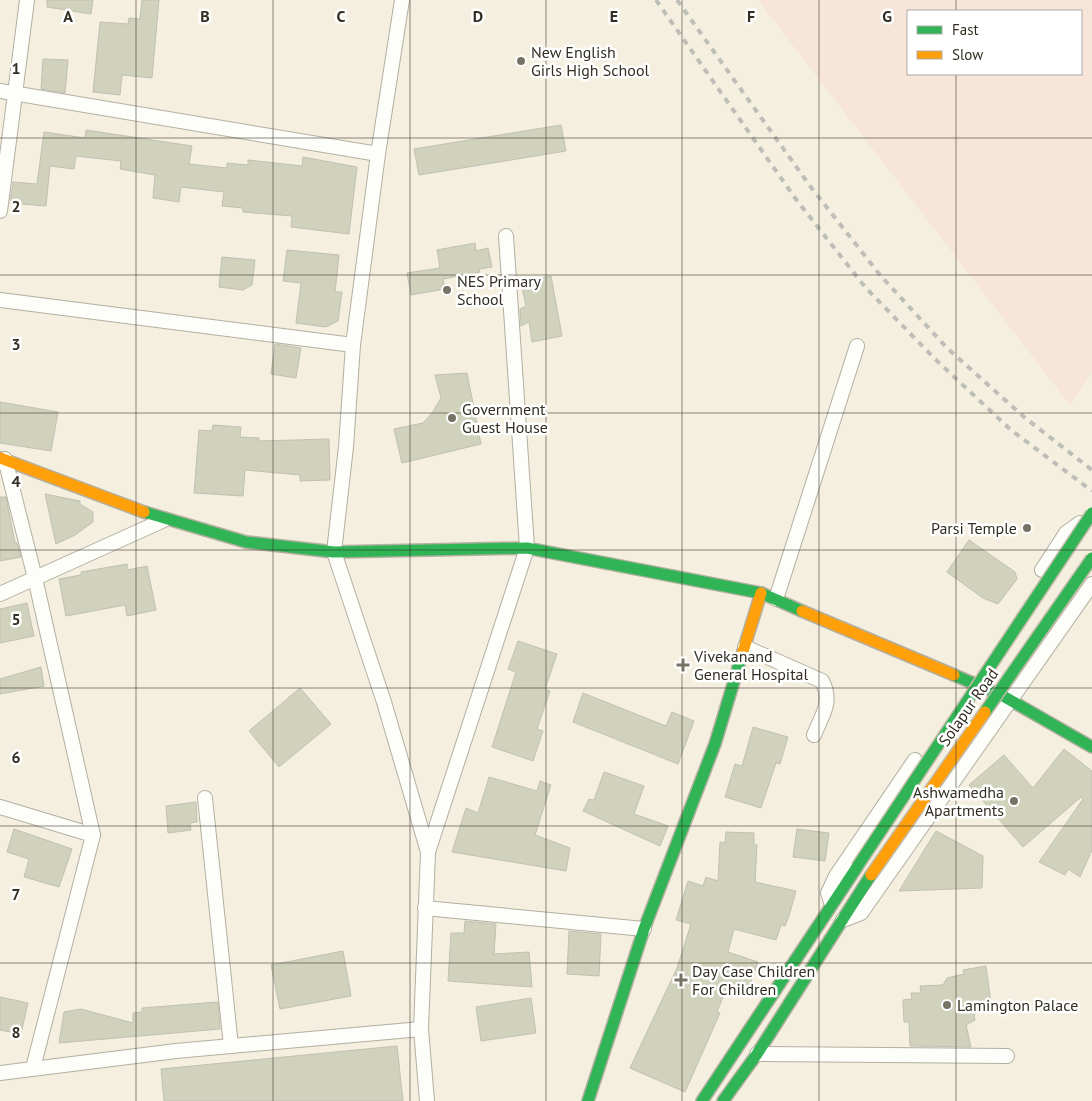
<svg xmlns="http://www.w3.org/2000/svg" width="1092" height="1101" font-family="'PT Sans',sans-serif">
<rect width="100%" height="100%" fill="#f4efde"/>
<path fill="#f6e5d8" fill-rule="evenodd" d="M758 0H1092V372L1070 405ZM908 11H1081V74H908Z"/>
<g fill="#d0d2bb" stroke="#c1c0b3">
<path d="M47 0H93L91 14 47 7Z"/>
<path d="M142 0H159L152 78 122 75 120 95 93 92 100 22 128 24 129 18 140 19Z"/>
<path d="M43 59 68 60 65 93 41 89Z"/>
<path d="M561 125 566 151 419 175 414 149Z"/>
<path d="M86 130 192 146 189 164 227 168V163L248 165V160L302 166 303 157 357 167 349 234 291 227 292 216 243 212V208L222 206 224 192 181 187 179 202 153 198 155 175 120 169 121 161 76 156 74 169 50 166 46 206 10 203 13 182 37 184 44 132 85 138Z"/>
<path d="M475 243 476 251 488 248 492 267 479 269 480 272 443 279 445 289 411 295 407 273 440 268 437 250Z"/>
<path d="M287 250 339 255 335 292H342L338 321 326 327 296 323 301 283 283 281Z"/>
<path d="M222 257 255 260 252 285 243 290 219 287Z"/>
<path d="M551 276 562 336 532 342 529 322 521 326 520 309 526 306 521 282Z"/>
<path d="M275 344 301 348 296 378 271 374Z"/>
<path d="M467 373 481 444 402 463 394 429 423 423 432 413 441 398 435 375Z"/>
<path d="M0 402 58 412 51 451 0 443Z"/>
<path d="M213 425 241 427 240 437 259 438V441L329 439 330 480 300 481V475L245 470 243 496 194 493 199 430 212 431Z"/>
<path d="M45 494 80 501V504L93 512V522L75 535 56 544Z"/>
<path d="M0 497H6L15 543H17L21 557 0 561Z"/>
<path d="M969 540 1015 572 1017 579 998 604 983 598 947 572Z"/>
<path d="M127 564 128 570 147 566 156 610 127 616 125 605 66 616 59 579 81 575V572Z"/>
<path d="M27 603 34 636 0 643V609Z"/>
<path d="M518 641 557 654 545 689 550 691 537 729 543 731 533 761 492 747 516 672 508 669Z"/>
<path d="M41 667 44 686 0 694V679Z"/>
<path d="M300 688 331 724 279 767 249 731Z"/>
<path d="M583 693 666 726 672 712 694 721 678 764 573 722Z"/>
<path d="M753 727 788 737 780 764 776 763 761 808 725 797 735 764 742 766Z"/>
<path d="M1064 749 1092 771V850L1080 877 1068 869 1065 875 1039 862 1083 799 1081 797 1023 847 969 785 1004 755 1033 788Z"/>
<path d="M604 772 644 786 634 814 668 826 660 846 583 811 589 799 594 800Z"/>
<path d="M489 777 537 791 540 781 551 785 535 835 570 848 566 871 452 852 466 808 478 813Z"/>
<path d="M196 802 197 822 190 823 191 830 168 833 166 806Z"/>
<path d="M14 829 72 849 59 887 24 877 29 859 7 852Z"/>
<path d="M797 829 829 833 825 861 793 857Z"/>
<path d="M936 831 983 856 982 888 899 891Z"/>
<path d="M726 832 754 833V845H757L755 882 796 891 789 916 785 926 781 925 776 940 734 929 728 952 758 962 748 991 728 984 717 1012 720 1013 685 1092 630 1068 677 968 691 924 676 920 688 881 703 886 706 877 718 881 720 842 725 843Z"/>
<path d="M465 921 496 924 494 954 529 952 532 987 448 981 451 933H464Z"/>
<path d="M569 931 601 934 599 976 567 974Z"/>
<path d="M343 951 351 996 280 1009 271 965Z"/>
<path d="M986 966 992 1011 974 1013 975 1020 966 1025 971 1047 910 1046 909 1022H904L903 1000 912 999 911 993H921L920 986 943 985 947 978 964 974 963 970Z"/>
<path d="M0 997 28 1003 21 1034 0 1030Z"/>
<path d="M531 998 536 1033 481 1041 476 1007Z"/>
<path d="M218 1002 220 1029 59 1043 64 1012 81 1009 133 1023V1013L142 1012V1008Z"/>
<path d="M397 1046 403 1101H164L161 1069Z"/>
</g>
<g fill="none" stroke-linecap="round" stroke-linejoin="round">
<defs>
<g id="street">
<path d="M0 91 378 154 353 345 346 447 334 552 384 702 428 852"/>
<path d="M378 154 402 0"/>
<path d="M0 211 27 0"/>
<path d="M0 300 353 345"/>
<path d="M5 459 35 578 93 835 33 1068"/>
<path d="M1042 570 1066 533 1080 523"/>
<path d="M0 594 164 520"/>
<path d="M776 599 857 346"/>
<path d="M745 647 822 681C833 702 822 715 814 735"/>
<path d="M205 798 231 1046"/>
<path d="M0 807 93 835"/>
<path d="M831 902 828 893 836 876 915 760"/>
<path d="M425 908 644 929"/>
<path d="M843 920 861 913 1092 584"/>
<path d="M757 1054 1007 1056"/>
<path d="M0 1073 176 1051 421 1029"/>
<path d="M427 1101 421 1029 428 852 527 548 506 236"/>
</g>
<g id="fast">
<path d="M144 512 246 542 334 552 527 548 761 593 802 611"/>
<path d="M954 675 1003 696 1092 747"/>
<path d="M588 1101 644 929 715 744 741 658"/>
<path d="M702 1101 857 867"/>
<path d="M723 1101 757 1054 871 875"/>
</g>
<g id="slow">
<path d="M0 458 144 512"/>
<path d="M802 611 954 675"/>
<path d="M741 658 761 593"/>
</g>
</defs>
<use href="#street" stroke="#b3afa1" stroke-width="16"/>
<use href="#fast" stroke="#b3afa1" stroke-width="14"/>
<use href="#slow" stroke="#b3afa1" stroke-width="14"/>
<use href="#street" stroke="#fdfdfa" stroke-width="14"/>
<use href="#fast" stroke="#30b455" stroke-width="11"/>
<use href="#slow" stroke="#ff9f0a" stroke-width="11"/>
<g stroke="#bebeb9" stroke-width="4" stroke-dasharray="6 6" stroke-linecap="butt">
<path d="M656 0 795 198 865 287 935 359 1011 430 1092 491"/>
<path d="M677 0 810 186 880 275 947 348 1024 417 1092 470"/>
</g>
<defs>
<g id="fast-bridge">
<path d="M985 712 1092 558"/>
<path d="M857 867 1092 513"/>
</g>
<path id="slow-bridge" d="M871 875 985 712"/>
</defs>
<use href="#fast-bridge" stroke="#c4bbab" stroke-width="14" stroke-linecap="butt"/>
<use href="#slow-bridge" stroke="#c4bbab" stroke-width="14" stroke-linecap="butt"/>
<use href="#fast-bridge" stroke="#30b455" stroke-width="11"/>
<use href="#slow-bridge" stroke="#ff9f0a" stroke-width="11"/>
</g>
<path fill="none" stroke="#322e22" stroke-width="1" stroke-opacity="0.55" d="M136 0V1101M273 0V1101M410 0V1101M546 0V1101M682 0V1101M819 0V1101M956 0V11M956 74V1101M0 138H1092M0 275H1092M0 413H1092M0 550H1092M0 688H1092M0 826H1092M0 963H1092"/>
<g fill="#767264" stroke="#fff" stroke-width="2">
<circle cx="521" cy="61" r="5"/>
<circle cx="447" cy="290" r="5"/>
<circle cx="452" cy="418" r="5"/>
<circle cx="1027" cy="528" r="5"/>
<path d="M680.5 657.5h5v5h5v5h-5v5h-5v-5h-5v-5h5z"/>
<circle cx="1014" cy="801" r="5"/>
<path d="M678.5 972.5h5v5h5v5h-5v5h-5v-5h-5v-5h5z"/>
<circle cx="947" cy="1005" r="5"/>
</g>
<g text-anchor="middle" stroke-width="5" stroke-linejoin="round" paint-order="stroke">
<g font-size="16" fill="#322e22" stroke="#fff" text-anchor="start">
<text x="531" y="58">New English<tspan x="531" dy="18">Girls High School</tspan></text>
<text x="457" y="287">NES Primary<tspan x="457" dy="18">School</tspan></text>
<text x="462" y="415">Government<tspan x="462" dy="18">Guest House</tspan></text>
<text x="1017" y="534" text-anchor="end">Parsi Temple</text>
<text x="694" y="662">Vivekanand<tspan x="694" dy="18">General Hospital</tspan></text>
<text x="1004" y="798" text-anchor="end">Ashwamedha<tspan x="1004" dy="18">Apartments</tspan></text>
<text x="692" y="977">Day Case Children<tspan x="692" dy="18">For Children</tspan></text>
<text x="957" y="1011">Lamington Palace</text>
</g>
<g font-size="16" fill="#322e22" stroke="#fff">
<text transform="translate(968 707) rotate(-55)" y="6">Solapur Road</text>
</g>
</g>
<g font-size="16" text-anchor="middle" font-weight="bold" fill="#322e22" stroke="#fff" stroke-width="5" stroke-linejoin="round" paint-order="stroke">
<text x="68" y="22">A</text>
<text x="205" y="22">B</text>
<text x="341" y="22">C</text>
<text x="478" y="22">D</text>
<text x="614" y="22">E</text>
<text x="751" y="22">F</text>
<text x="887" y="22">G</text>
<text x="16" y="74">1</text>
<text x="16" y="212">2</text>
<text x="16" y="350">3</text>
<text x="16" y="487">4</text>
<text x="16" y="625">5</text>
<text x="16" y="763">6</text>
<text x="16" y="900">7</text>
<text x="16" y="1038">8</text>
</g>
<rect x="907" y="10" width="175" height="65" fill="#ffffff" stroke="#adaba7"/>
<rect x="917" y="26" width="25" height="8" fill="#30b455" stroke="#adaba7"/>
<text x="952" y="35" font-size="15" fill="#322e22">Fast</text>
<rect x="917" y="51" width="25" height="8" fill="#ff9f0a" stroke="#adaba7"/>
<text x="952" y="60" font-size="15" fill="#322e22">Slow</text>
</svg>
